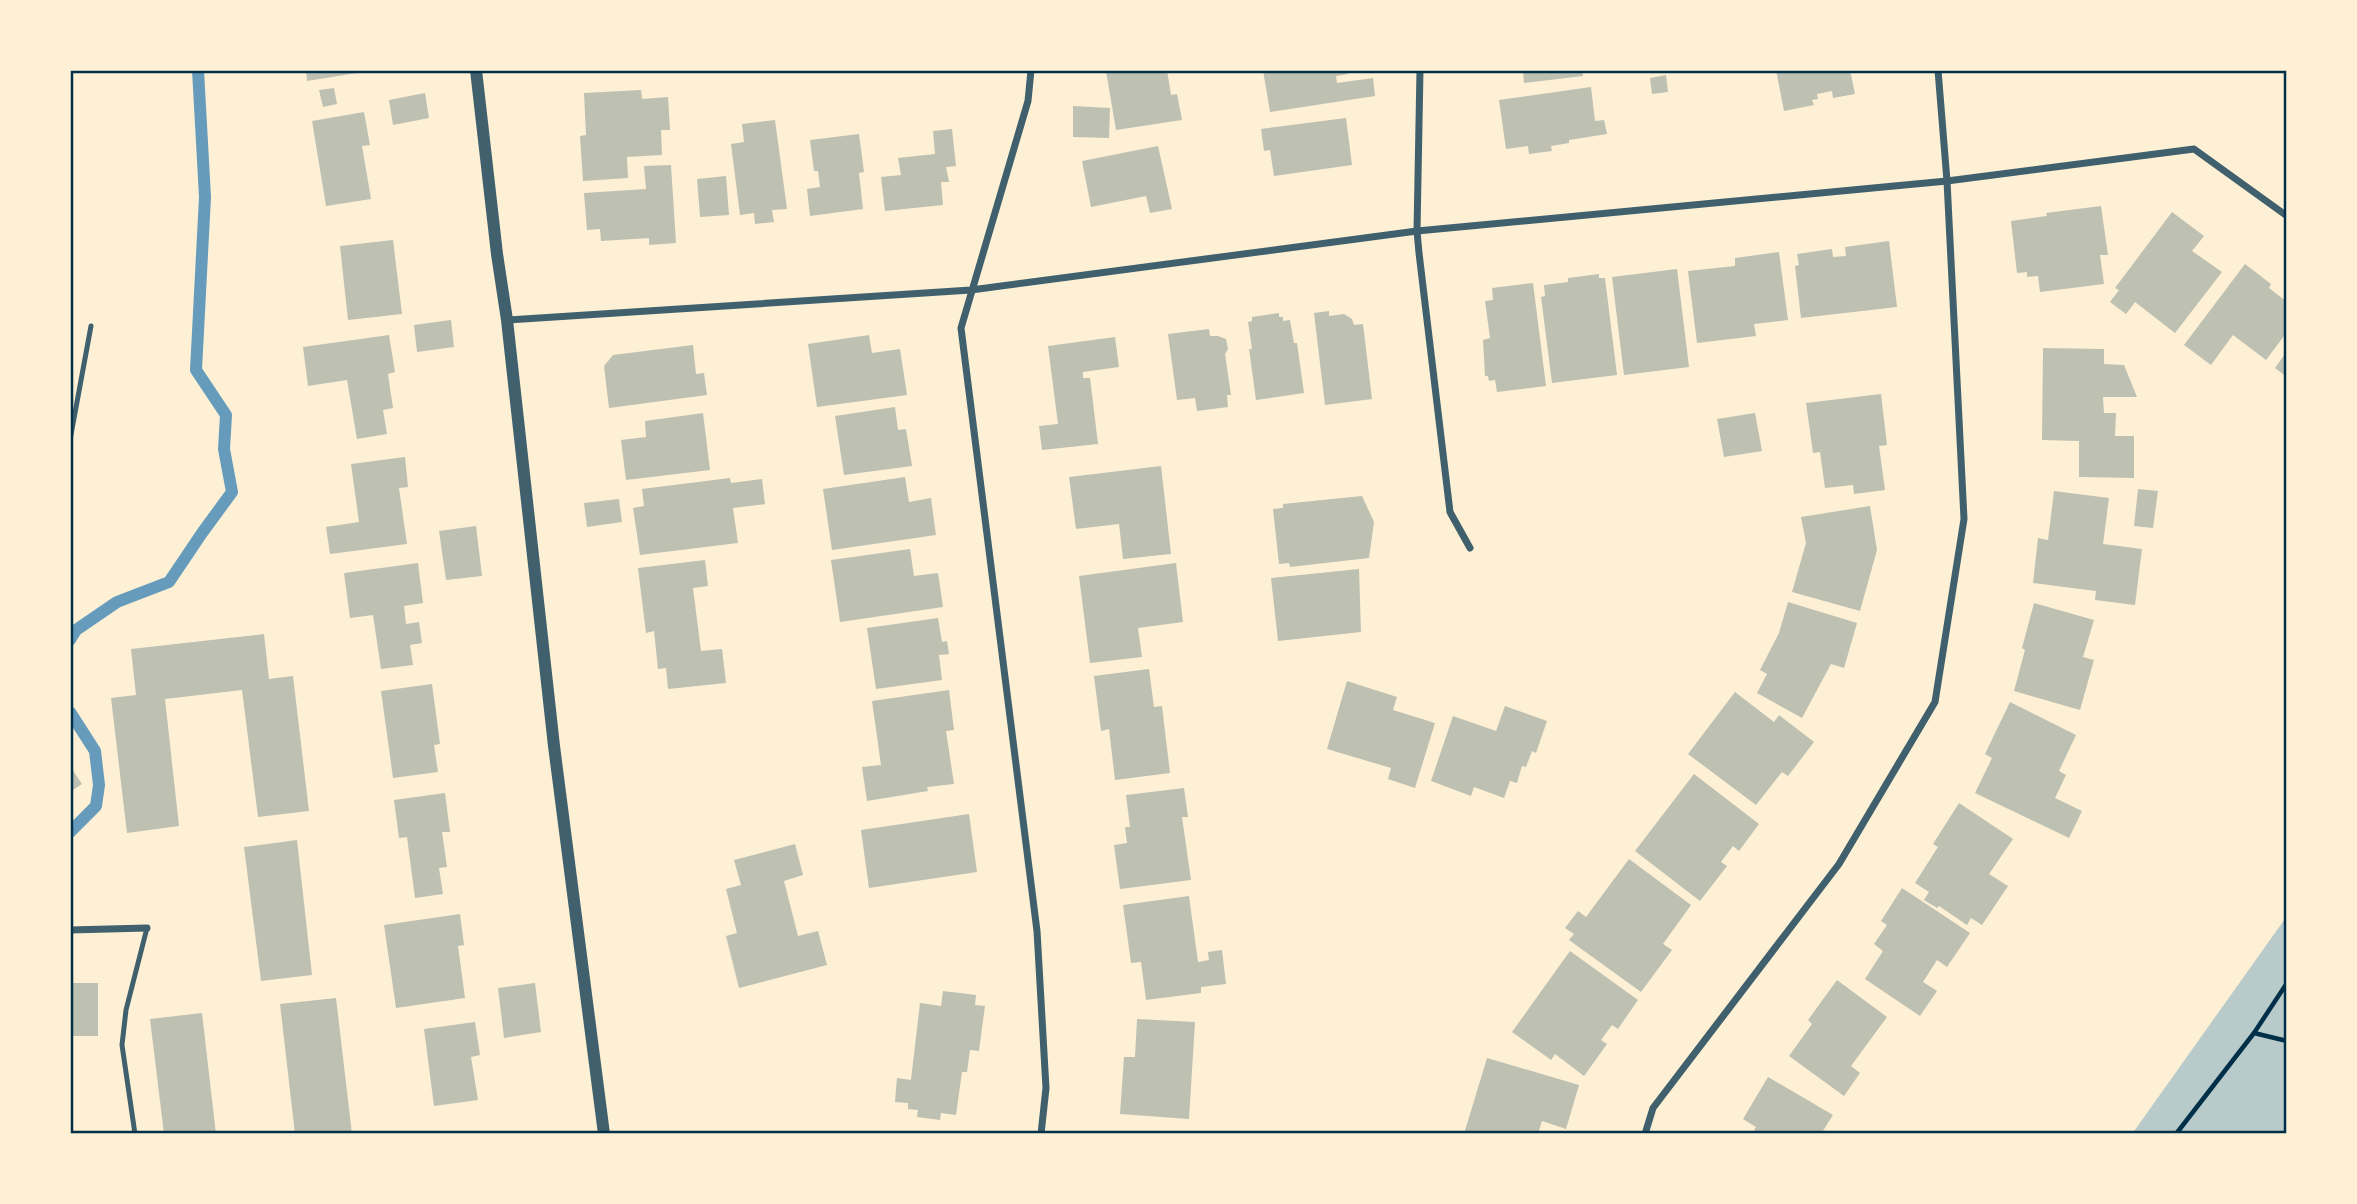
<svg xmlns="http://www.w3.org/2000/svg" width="2357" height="1204" font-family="Quicksand,sans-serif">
<rect width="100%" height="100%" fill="#fdf0d5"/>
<path fill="#b9caca" d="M2287 916V1134H2132Z"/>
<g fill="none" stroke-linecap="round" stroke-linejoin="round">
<g stroke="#669bbc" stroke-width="12">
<path d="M70 640 76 630 117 602 169 582 202 533 232 492 224 449 226 415 196 370 205 197 198 70"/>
<path d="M70 712 95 751 99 785 96 806 70 832"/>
</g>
</g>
<g fill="#bec0b2">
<path d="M306 70H356L357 73 307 81Z"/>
<path d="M1115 70H1167L1171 95 1177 94 1182 120 1116 130 1106 71Z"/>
<path d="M1263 70H1347L1348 74 1336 76 1337 83 1373 78 1375 96 1270 112Z"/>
<path d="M1523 70H1582L1583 76 1524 83Z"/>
<path d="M1776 70H1850L1855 94 1833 98 1832 91 1817 94 1818 99 1812 100 1814 105 1784 111Z"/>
<path d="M1666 75 1668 92 1652 94 1650 78Z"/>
<path d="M1591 87 1595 121 1604 120 1607 134 1569 140V143L1551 146 1552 151 1529 154 1528 146 1506 149 1499 100Z"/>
<path d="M334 88 337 104 323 107 319 90Z"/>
<path d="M641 90 642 99 668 97 670 130H661L662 155 627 157 628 178 583 181 580 136 586 135 584 93Z"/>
<path d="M425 93 429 118 393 125 389 100Z"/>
<path d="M1073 106 1110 108 1109 138 1073 137Z"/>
<path d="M364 112 370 145 362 146 371 199 326 206 312 121Z"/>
<path d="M1346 118 1352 165 1274 176 1270 150 1264 151 1261 129Z"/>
<path d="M775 120 787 209 772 210 774 222 755 224 754 213 740 215 731 144 744 142 742 124Z"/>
<path d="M952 129 956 166 946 167 949 182H941L943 205 885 211 881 177 901 175 898 158 935 154 933 131Z"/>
<path d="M859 134 864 172 859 173 863 209 810 216 807 189 820 187 818 171H814L810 140Z"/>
<path d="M1158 146 1172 209 1150 213 1146 196 1091 207 1082 161Z"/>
<path d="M671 165 676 243 649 245V238L601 241 600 229 587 230 584 193 646 189 644 166Z"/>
<path d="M726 176 729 215 700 217 697 179Z"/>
<path d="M2101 206 2108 255H2100L2104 284 2040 292 2038 276 2027 277V272L2017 273 2011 221 2047 216 2046 213Z"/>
<path d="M2172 212 2204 236 2192 251 2222 272 2175 333 2135 302 2126 314 2110 302 2119 290 2115 288Z"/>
<path d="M393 240 402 314 348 320 340 246Z"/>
<path d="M1889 241 1897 307 1801 318 1795 266 1799 265 1797 254 1832 249 1833 257 1846 256 1845 247Z"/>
<path d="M1779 252 1788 320 1754 324 1756 336 1697 343 1688 271 1735 266V258Z"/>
<path d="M2245 264 2271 284 2269 288 2287 302V332L2266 360 2233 335 2211 365 2184 345Z"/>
<path d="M1677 269 1689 367 1624 375 1612 277Z"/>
<path d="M1599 274V278H1605L1617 375 1552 383 1541 297 1545 296 1544 285 1568 282V278Z"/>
<path d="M1533 283 1546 386 1497 392 1495 380 1489 381 1488 376H1485L1483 340 1490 338 1485 301 1493 300 1492 288Z"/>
<path d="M1329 311V316L1344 314 1352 319 1354 325 1363 324 1372 399 1325 405 1314 313Z"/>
<path d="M1279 313V317H1283V321L1290 320 1294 343H1297L1304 393 1256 400 1249 349H1252L1248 322 1252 321V317Z"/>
<path d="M451 320 454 347 417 352 414 325Z"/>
<path d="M1209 329 1210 336H1218L1226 339 1228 349 1225 354 1231 395H1227L1228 407 1197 411 1195 398 1177 400 1168 334Z"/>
<path d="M389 335 395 372 388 374 393 408 383 410 387 434 357 439 347 380 308 386 303 347Z"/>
<path d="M869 335 872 353 900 349 907 395 817 407 808 344Z"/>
<path d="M1115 337 1119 367 1083 372V378H1090L1098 444 1042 450 1039 426 1058 424 1048 346Z"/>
<path d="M693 345 696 374 704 373 707 395 609 408 604 366 613 355Z"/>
<path d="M2043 348 2104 349V364L2124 365 2137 397H2103L2104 413H2116L2115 436H2134V478L2079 477V441L2042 440Z"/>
<path d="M2287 351V377L2275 368Z"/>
<path d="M1881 394 1887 445 1879 446 1885 490 1854 494 1853 485 1825 488 1820 452 1813 453 1806 403Z"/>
<path d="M895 407 898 430 906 429 912 466 844 475 835 416Z"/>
<path d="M703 413 710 470 626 480 621 440 646 437 645 421Z"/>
<path d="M1755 413 1762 451 1724 457 1717 419Z"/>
<path d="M405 457 408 487 399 488 407 544 330 554 326 527 359 522 351 464Z"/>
<path d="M1161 466 1171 554 1123 559 1119 524 1076 529 1069 477Z"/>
<path d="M905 477 909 502 931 498 936 535 832 550 823 489Z"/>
<path d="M730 478 731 483 762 479 765 504 733 508 738 543 640 555 633 508 644 506 642 489Z"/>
<path d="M2138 489 2158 491 2153 528 2134 526Z"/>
<path d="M2054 491 2109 498 2103 544 2142 549 2135 605 2095 600 2096 591 2033 583 2038 538 2048 540Z"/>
<path d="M1362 496 1374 522 1369 558 1290 567 1289 563 1279 564 1273 509 1283 508V504Z"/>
<path d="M619 499 622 522 587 527 584 503Z"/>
<path d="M1870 506 1877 550 1860 611 1792 592 1806 543 1801 517Z"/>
<path d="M476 526 482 576 446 580 439 531Z"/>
<path d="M910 549 914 576 938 573 943 607 840 622 831 560Z"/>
<path d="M705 560 708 586 693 588 701 651 722 649 726 683 668 689 666 668 658 669 654 631 646 633 638 568Z"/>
<path d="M418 563 423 603 404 606 406 624 419 622 422 643 410 645 413 665 381 669 373 615 350 618 344 573Z"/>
<path d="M1176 563 1183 622 1138 628 1142 657 1090 663 1079 576Z"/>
<path d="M1359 569 1361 632 1278 641 1271 578Z"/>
<path d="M1788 602 1857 623 1844 668 1831 664 1802 718 1757 693 1767 674 1760 670 1779 633Z"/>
<path d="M2034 603 2094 620 2083 657 2094 660 2080 710 2014 691 2025 650 2022 648Z"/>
<path d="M938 618 942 642 947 641 949 654 939 655 942 680 876 689 867 628Z"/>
<path d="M264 634 269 679 293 676 309 811 258 817 242 690 165 699 179 826 127 833 111 698 136 695 131 649Z"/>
<path d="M1149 669 1154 707 1162 706 1170 773 1115 780 1109 729 1101 731 1094 676Z"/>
<path d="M1347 681 1397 697 1393 710 1435 723 1415 788 1388 779 1391 768 1327 749Z"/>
<path d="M432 684 440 744 434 745 438 772 393 778 381 691Z"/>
<path d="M949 690 954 730 946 731 954 784 927 787 928 791 867 801 862 767 881 765 872 701Z"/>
<path d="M1735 692 1774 722 1779 715 1814 742 1788 776 1782 772 1756 805 1688 754Z"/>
<path d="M2010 702 2076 735 2059 771 2066 775 2055 798 2082 811 2069 838 1975 793 1992 758 1985 754Z"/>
<path d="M1505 706 1547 721 1536 753 1532 751 1526 767 1522 766 1517 783 1510 781 1504 798 1474 787 1471 796 1431 781 1453 716 1496 731Z"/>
<path d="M70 766 82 784 70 792Z"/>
<path d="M1694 774 1759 824 1739 851 1733 846 1721 862 1727 866 1700 901 1635 851Z"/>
<path d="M1184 788 1188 817H1182L1191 880 1120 889 1114 845 1127 843 1125 827H1130L1126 795Z"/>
<path d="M445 793 450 832H442L447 867 439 868 443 894 415 898 407 837 399 838 394 800Z"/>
<path d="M1959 803 2013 839 1989 874 2008 886 1982 925 1971 918 1967 925 1939 906 1937 908 1924 900 1929 892 1915 883 1938 847 1933 844Z"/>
<path d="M969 814 977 872 869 888 861 830Z"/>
<path d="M297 840 312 975 261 981 244 847Z"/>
<path d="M795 844 803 875 784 881 798 936 818 931 827 965 739 988 726 936 737 933 726 889 741 885 734 860Z"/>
<path d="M1629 859 1691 905 1663 944 1672 950 1641 992 1569 940 1574 934 1565 928 1578 911 1586 917Z"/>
<path d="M1902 888 1970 933 1947 967 1937 960 1923 982 1937 991 1920 1016 1865 979 1883 951 1874 944 1887 925 1881 921Z"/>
<path d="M1189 896 1198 962 1209 960 1208 952 1222 950 1226 984 1201 987V993L1146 1000 1141 962 1131 963 1123 905Z"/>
<path d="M460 914 464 945 458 946 465 998 396 1008 384 925Z"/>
<path d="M1570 951 1638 1000 1618 1029 1612 1025 1601 1040 1607 1044 1584 1076 1555 1054 1551 1060 1512 1032Z"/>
<path d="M1837 980 1887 1017 1851 1066 1860 1073 1844 1096 1789 1056 1812 1024 1808 1020Z"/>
<rect x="70" y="983" width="28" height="53"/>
<path d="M535 983 541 1032 504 1038 498 988Z"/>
<path d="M943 991 976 995 975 1005 985 1006 979 1051 970 1050 967 1072H962L956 1115 941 1113 940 1120 917 1117 918 1110 908 1109V1103L895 1102 897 1078 911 1080 920 1003 941 1006Z"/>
<path d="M336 998 352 1134H295L280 1004Z"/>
<path d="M202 1013 216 1134H164L150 1019Z"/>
<path d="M1137 1019 1195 1022 1189 1119 1120 1114 1124 1057H1135Z"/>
<path d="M475 1022 480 1055 471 1057 478 1100 434 1106 424 1029Z"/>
<path d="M1487 1058 1579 1085 1566 1129 1542 1121 1538 1134H1464Z"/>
<path d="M1768 1077 1833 1115 1821 1134H1752L1756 1127 1743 1119Z"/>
</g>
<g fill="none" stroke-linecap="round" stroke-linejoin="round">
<g stroke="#003049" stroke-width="4.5">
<path d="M2254 1033 2287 1041"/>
<path d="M2176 1134 2254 1033 2287 983"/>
</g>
<g stroke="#3f606c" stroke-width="5">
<path d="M70 440 91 326"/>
<path d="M135 1134 122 1045 126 1010 147 928"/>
</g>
<g stroke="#3f606c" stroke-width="7">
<path d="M1031 70 1028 101 961 328 1037 931 1046 1088 1041 1134"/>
<path d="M1420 70 1417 231 1419 253 1450 512 1470 548"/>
<path d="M507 320 971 290 1417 231 1947 181 2194 149 2287 216"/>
<path d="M70 930 147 928"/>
<path d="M1645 1134 1653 1108 1839 864 1935 702 1964 519 1947 181 1938 70"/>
</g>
<path stroke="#3f606c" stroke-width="12" d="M476 70 497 254 507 320 554 746 604 1134"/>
</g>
<rect width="2357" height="1204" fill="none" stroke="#fdf0d5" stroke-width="144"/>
<rect x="72" y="72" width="2213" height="1060" fill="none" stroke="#003049" stroke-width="2.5"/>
</svg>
